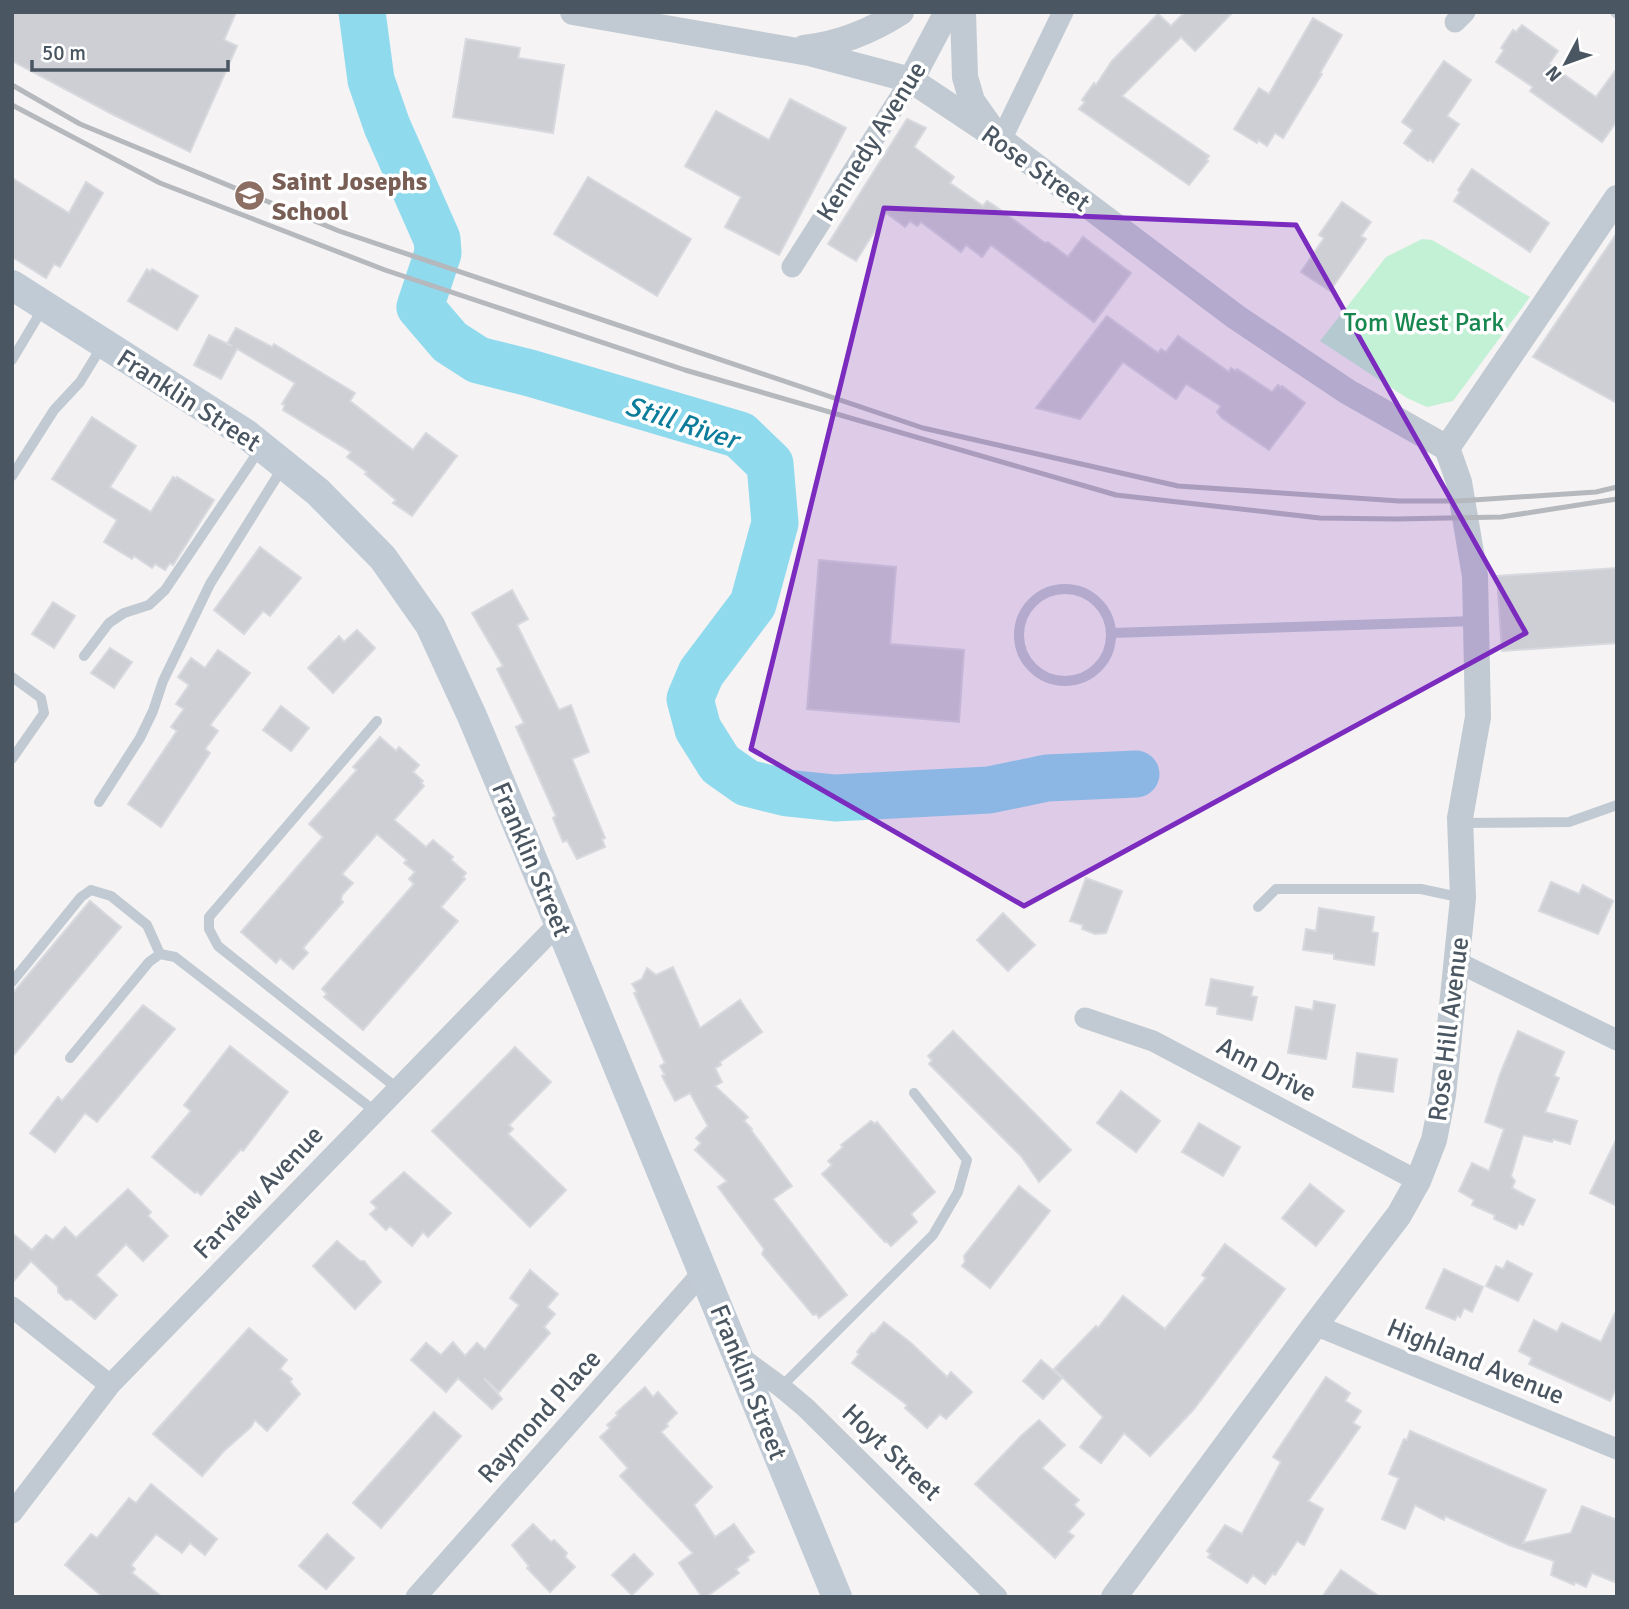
<svg xmlns="http://www.w3.org/2000/svg" width="1629" height="1609" font-family="Signika,sans-serif">
<rect width="100%" height="100%" fill="#f5f3f3"/>
<path fill="#c3f1d5" d="M1422 239 1432 240 1530 297 1453 401 1427 407 1407 398 1320 341 1386 257Z"/>
<g fill="none" stroke-linecap="round" stroke-linejoin="round">
<path stroke="#90daee" stroke-width="47" d="M362 12 371 80 387 126 437 239 438 253 420 307 450 342 478 360 530 373 740 435 770 464 775 523 753 604 701 673 690 699 698 729 720 764 747 783 787 793 835 798 989 790 1047 778 1136 774"/>
</g>
<g fill="#cdcfd5" stroke="#d7d9de" stroke-width="2">
<path d="M12 12H236L224 40 237 46 190 152 112 114 12 61Z"/>
<path d="M1185 12H1233L1195 51 1181 37 1122 96 1209 156 1206 160 1208 161 1189 185 1079 109 1085 102 1082 100 1094 83 1096 85 1112 61 1158 14 1171 26Z"/>
<path d="M1313 18 1342 35 1320 73 1322 74 1283 138 1275 133 1267 146 1258 140 1257 143 1234 129 1259 88 1269 94Z"/>
<path d="M1522 25 1558 51 1549 64 1596 97 1617 68V121L1602 142 1530 91 1533 87 1496 62 1504 50 1501 48 1513 30 1516 32Z"/>
<path d="M466 39 520 48 518 58 564 65 553 133 453 117Z"/>
<path d="M1444 61 1471 80 1447 116 1459 124 1433 162 1430 159 1428 161 1404 143 1413 130 1402 122Z"/>
<path d="M790 99 846 128 779 255 725 227 741 197 685 166 716 111 769 140Z"/>
<path d="M907 119 926 128 914 147 954 177 950 183 983 206 987 201 995 206 1045 243 1048 242 1068 257 1083 237 1131 273 1094 322 991 245 982 257 966 245 961 252 921 222 917 226 910 221 905 227 886 213 856 261 828 244Z"/>
<path d="M1472 169 1549 223 1530 252 1454 201 1460 192 1458 190Z"/>
<path d="M588 177 691 239 657 296 554 234Z"/>
<path d="M12 178 69 213 86 182 103 193 60 267 54 264 46 278 12 257Z"/>
<path d="M1342 202 1371 222 1361 236 1366 239 1330 291 1301 272 1324 238 1319 235Z"/>
<path d="M1617 233V403L1533 357Z"/>
<path d="M147 269 150 272 152 269 198 296 177 330 128 301Z"/>
<path d="M1107 316 1158 353 1161 349 1166 352 1178 336 1229 372 1231 368 1236 371 1237 369 1272 392 1278 385 1281 388 1282 386 1305 403 1269 450 1222 418 1217 412 1221 406 1186 384 1176 399 1123 362 1080 419 1036 408Z"/>
<path d="M236 328 272 347 274 344 355 393 350 401 413 450 426 433 457 456 412 516 393 503 396 500 365 474 367 472 347 457 351 452 283 410 285 405 282 404 295 383 237 349 221 379 194 365 209 335 232 346 227 344Z"/>
<path d="M92 417 136 446 110 487 151 512 173 477 176 479 177 477 214 500 173 565 170 563 165 570 155 564 152 568 134 556 132 559 104 542 117 520 52 479Z"/>
<path d="M260 547 301 578 270 616 263 611 244 634 214 610Z"/>
<path d="M819 560 896 567 890 644 964 650 959 722 807 709Z"/>
<path d="M1617 568V643L1502 651 1497 576Z"/>
<path d="M512 590 528 619 517 625 559 710 571 705 589 752 572 759 605 838 602 839 605 847 577 859 567 840 563 842 553 818 556 816 516 727 524 723 497 669 503 666 472 613Z"/>
<path d="M53 602 75 616 54 648 32 634Z"/>
<path d="M357 630 375 648 333 693 308 668 339 636 344 642Z"/>
<path d="M110 648 132 662 114 688 91 673Z"/>
<path d="M218 650 250 673 210 725 218 731 205 749 210 753 161 827 128 804 177 731 171 727 184 709 176 704 189 685 178 677 191 658 205 668Z"/>
<path d="M281 706 309 728 291 751 263 730Z"/>
<path d="M380 737 396 751 399 747 419 765 413 772 423 781 421 783 424 786 394 820 426 847 433 840 453 857 451 860 466 873 463 877 465 879 441 907 458 921 363 1030 324 997 327 994 322 989 414 884 409 879 415 872 404 863 407 860 377 834 342 874 353 883 342 895 341 900 343 902 303 948 308 953 293 969 280 958 276 963 241 932 323 837 309 824 357 770 353 767Z"/>
<path d="M1086 878 1122 891 1106 933 1095 934 1082 929 1083 925 1070 921Z"/>
<path d="M1551 882 1579 894 1583 885 1613 901 1598 934 1539 911Z"/>
<path d="M90 901 121 927 12 1057V994Z"/>
<path d="M1319 908 1374 917 1372 932 1378 933 1374 965 1334 959V954L1303 950 1306 929 1316 931Z"/>
<path d="M1003 913 1035 945 1008 971 977 940Z"/>
<path d="M673 967 700 1028 740 1000 762 1032 720 1062 721 1065 715 1068 722 1082 715 1086 748 1117 744 1121 752 1129 751 1130 792 1186 773 1199 847 1295 819 1318 817 1314 813 1315 762 1254 764 1249 718 1187 727 1181 695 1150 701 1143 696 1138 708 1126 690 1093 675 1101 662 1076 665 1075 660 1066 665 1063 634 993 637 992 632 984 642 979 647 968 656 975Z"/>
<path d="M1211 979 1253 987 1251 996 1257 997 1252 1020 1217 1014 1218 1007 1206 1005Z"/>
<path d="M1314 1001 1335 1005 1326 1059 1288 1053 1296 1007 1313 1010Z"/>
<path d="M143 1005 175 1029 97 1122 85 1113 55 1152 30 1133 58 1097 62 1101Z"/>
<path d="M953 1031 1071 1150 1039 1182 1021 1156 929 1064 932 1060 928 1056Z"/>
<path d="M1518 1031 1564 1052 1554 1076 1559 1078 1545 1112 1577 1121 1570 1144 1553 1139 1552 1142 1523 1135 1511 1176 1515 1181 1512 1188 1535 1200 1523 1225 1519 1223 1516 1229 1494 1219 1495 1215 1472 1205 1474 1200 1459 1191 1472 1163 1489 1171 1504 1129 1485 1122 1500 1074Z"/>
<path d="M230 1046 288 1092 243 1151 241 1149 201 1195 197 1191 195 1193 152 1157 191 1111 184 1105Z"/>
<path d="M515 1047 551 1082 509 1125 513 1129 508 1134 566 1190 530 1227 432 1131Z"/>
<path d="M1357 1053 1397 1059 1393 1092 1353 1087Z"/>
<path d="M1121 1091 1160 1121 1136 1152 1097 1123Z"/>
<path d="M871 1121 875 1124 877 1122 935 1192 911 1214 917 1222 891 1246 886 1241 885 1242 822 1174 832 1165 828 1161 843 1147 841 1145Z"/>
<path d="M1199 1123 1240 1147 1223 1176 1182 1152Z"/>
<path d="M1617 1138V1206L1590 1193Z"/>
<path d="M404 1172 451 1213 428 1237 423 1232 412 1246 390 1226 386 1230 370 1214 377 1208 371 1202Z"/>
<path d="M1310 1184 1344 1211 1316 1246 1282 1218Z"/>
<path d="M1019 1186 1050 1211 990 1288 962 1266 965 1262 964 1256Z"/>
<path d="M128 1189 151 1212 148 1216 168 1236 143 1261 126 1244 96 1275 117 1295 95 1319 71 1299 66 1300 58 1292V1287L31 1261 12 1283V1233L32 1250 46 1235 53 1240 65 1227 76 1238Z"/>
<path d="M337 1241 360 1261H364L381 1282 355 1309 313 1266Z"/>
<path d="M1225 1244 1285 1289 1194 1409 1150 1456 1124 1433 1101 1463 1080 1447 1103 1417 1054 1369 1096 1326 1098 1328 1123 1296 1165 1329 1206 1278 1202 1275Z"/>
<path d="M1507 1261 1532 1274 1518 1301 1486 1286 1496 1266 1503 1269Z"/>
<path d="M1444 1269 1483 1287 1472 1312 1464 1308 1460 1317 1457 1315 1455 1320 1426 1308Z"/>
<path d="M530 1270 558 1294 547 1307 555 1314 544 1327 550 1333 499 1392 484 1378 502 1399 492 1409 458 1378 446 1392 411 1360 426 1343 441 1355 453 1342 465 1356 477 1343 485 1350 519 1305 510 1298Z"/>
<path d="M1617 1309V1387L1610 1401 1529 1364 1532 1358 1519 1351 1534 1320 1557 1332 1562 1323 1601 1342Z"/>
<path d="M884 1322 911 1343 947 1377 951 1372 972 1392 946 1419 940 1414 927 1428 905 1408 907 1405 852 1363 859 1354 857 1352 872 1333 874 1334Z"/>
<path d="M249 1328 287 1360 280 1369 292 1379 290 1382 300 1394 267 1431 255 1420 251 1427 224 1451 202 1476 153 1434Z"/>
<path d="M1041 1360 1062 1378 1043 1399 1023 1381Z"/>
<path d="M1326 1377 1350 1393 1345 1401 1361 1411 1353 1423 1360 1427 1308 1501 1323 1509 1304 1545 1297 1541 1275 1575 1273 1573 1265 1584 1253 1575 1247 1583 1208 1557 1211 1554 1207 1551 1225 1525 1242 1534 1281 1462 1273 1457Z"/>
<path d="M645 1387 653 1397 658 1392 677 1413 666 1424 668 1426 661 1432 712 1487 694 1505 715 1537 734 1524 754 1552 747 1557 749 1560 736 1569 739 1573 706 1597H702L679 1563 693 1553 620 1476 628 1468 600 1437 610 1428 607 1425 618 1415 616 1413Z"/>
<path d="M434 1412 461 1436 381 1528 353 1503Z"/>
<path d="M1039 1420 1065 1445 1042 1468 1079 1500 1074 1505 1084 1514 1068 1532 1074 1536 1055 1558 975 1484 1021 1436Z"/>
<path d="M1410 1431 1546 1490 1523 1543 1571 1533 1582 1506 1617 1520V1583L1592 1573 1586 1587 1575 1582 1574 1585 1551 1575 1554 1561 1509 1545 1445 1516 1444 1520 1415 1505 1405 1529 1382 1519 1399 1478 1389 1474 1404 1439 1407 1440Z"/>
<path d="M151 1484 217 1539 205 1555 190 1543 182 1553 156 1534 131 1565 135 1569 132 1573 162 1597H103L65 1565 91 1534 97 1538 129 1498 136 1503Z"/>
<path d="M533 1524 551 1542 554 1540 567 1553 565 1557 575 1567 550 1592 527 1568 529 1566 512 1545Z"/>
<path d="M327 1534 354 1558 326 1589 299 1566Z"/>
<path d="M634 1554 653 1574 632 1595 612 1575Z"/>
<path d="M1341 1570 1380 1597H1322Z"/>
</g>
<g fill="none" stroke-linecap="round" stroke-linejoin="round">
<g stroke="#c1cad2" stroke-width="10">
<path d="M1615 12 1617 14"/>
<path d="M12 360 43 308"/>
<path d="M12 476 54 410 80 382 102 346"/>
<circle cx="1065" cy="635" r="46"/>
<path d="M1112 633 1476 621"/>
<path d="M84 656 109 623 124 613 149 605 165 590 260 449"/>
<path d="M12 677 41 698 44 713 12 759"/>
<path d="M377 721 209 917V929L218 946 398 1089"/>
<path d="M99 802 140 738 153 711 163 681 210 584 283 467"/>
<path d="M1460 823 1569 822 1617 805"/>
<path d="M1258 907 1276 889H1421L1463 898"/>
<path d="M12 982 81 897 91 890 111 896 147 925 160 954"/>
<path d="M70 1058 149 962 160 954 175 957 376 1112"/>
<path d="M781 1387 933 1235 958 1192 967 1160 914 1093"/>
</g>
<g stroke="#c1cad2" stroke-width="21">
<path d="M1455 22 1465 12"/>
<path d="M1001 140 1063 12"/>
<path d="M792 267 911 80"/>
<path d="M1457 962 1617 1040"/>
<path d="M1085 1018 1153 1041 1418 1181"/>
<path d="M12 1307 110 1385"/>
<path d="M1315 1325 1617 1449"/>
<path d="M739 1356 781 1387 806 1408 997 1597"/>
<path d="M12 1513 110 1385 559 923"/>
<path d="M416 1597 704 1271"/>
</g>
<g stroke="#c1cad2" stroke-width="26">
<path d="M573 12 809 53 911 80 1001 140 1236 317 1348 392 1447 448"/>
<path d="M963 12 965 77 972 101 991 128"/>
<path d="M804 48C840 44 870 32 901 12"/>
<path d="M911 80 947 12"/>
<path d="M1447 448 1617 198"/>
<path d="M1114 1597 1315 1325 1399 1215 1418 1181 1434 1140 1443 1095 1463 898 1460 818 1478 717 1475 576 1459 482 1447 448"/>
</g>
<path stroke="#c1cbd6" stroke-width="30" d="M12 285 246 434 318 492 383 558 430 625 472 716 559 923 837 1597"/>
<g stroke="#b5b8bd" stroke-width="5">
<path d="M12 85 80 124 339 231 923 428 1178 486 1399 501H1458L1596 492 1617 487"/>
<path d="M12 105 160 183 385 270 685 370 1116 495 1320 518 1395 519 1501 517 1617 499"/>
</g>
</g>
<path fill="#7b2cbf" fill-opacity="0.2" stroke="#7b2cbf" stroke-width="5" stroke-linejoin="round" d="M884 208 1296 225 1526 633 1024 906 751 749Z"/>
<defs>
<symbol id="school-disc" viewBox="-11 -11 22 22"><circle r="9.5" fill="#8d6e63" stroke="#fff"/><path d="M0-5L7-2L0 1L-7-2ZM-4 1L0 2.5L4 1V4Q0 6-4 4Z" fill="#fff"/></symbol>
</defs>
<g fill-rule="evenodd">
<use href="#school-disc" x="232" y="178" width="35" height="35"/>
</g>
<g text-anchor="middle" stroke-width="7" stroke-linejoin="round" paint-order="stroke">
<g font-size="26" fill="#4a5661" stroke="#fff">
<text transform="translate(871 141) rotate(-58)" y="9">Kennedy Avenue</text>
<text transform="translate(1036 168) rotate(36)" y="9">Rose Street</text>
<text transform="translate(189 400) rotate(33)" y="9">Franklin Street</text>
<text transform="translate(532 859) rotate(67)" y="9">Franklin Street</text>
<text transform="translate(1448 1029) rotate(-83)" y="9">Rose Hill Avenue</text>
<text transform="translate(1267 1069) rotate(28)" y="9">Ann Drive</text>
<text transform="translate(258 1192) rotate(-46)" y="9">Farview Avenue</text>
<text transform="translate(1476 1361) rotate(22)" y="9">Highland Avenue</text>
<text transform="translate(749 1382) rotate(68)" y="9">Franklin Street</text>
<text transform="translate(539 1416) rotate(-48)" y="9">Raymond Place</text>
<text transform="translate(892 1452) rotate(44)" y="9">Hoyt Street</text>
</g>
<g font-size="26" font-weight="bold" fill="#785e54" stroke="#fff" text-anchor="start">
<text x="272" y="190">Saint Josephs<tspan x="272" dy="30">School</tspan></text>
</g>
<g font-size="26" fill="#17864f" stroke="#fff">
<text x="1424" y="331">Tom West Park</text>
</g>
<g font-size="28" font-style="italic" fill="#0c7c9b" stroke="#fff">
<text transform="translate(682 422) rotate(18)" y="10">Still River</text>
</g>
</g>
<rect width="1629" height="1609" fill="none" stroke="#4a5661" stroke-width="28"/>
<g transform="translate(1566 63) rotate(229)" stroke="#ffffff" stroke-width="5" paint-order="stroke">
<path d="M0-5L12 26L0 18L-12 26Z" fill="#4a5661"/>
<text y="-10" font-size="19" font-weight="bold" text-anchor="middle" fill="#4a5661">N</text>
</g>
<path d="M32 60v10h196v-10" fill="none" stroke="#4a5661" stroke-width="3.5"/>
<text x="42" y="60" font-size="21" fill="#4a5661" stroke="#ffffff" stroke-width="5" paint-order="stroke">50 m</text>
</svg>
